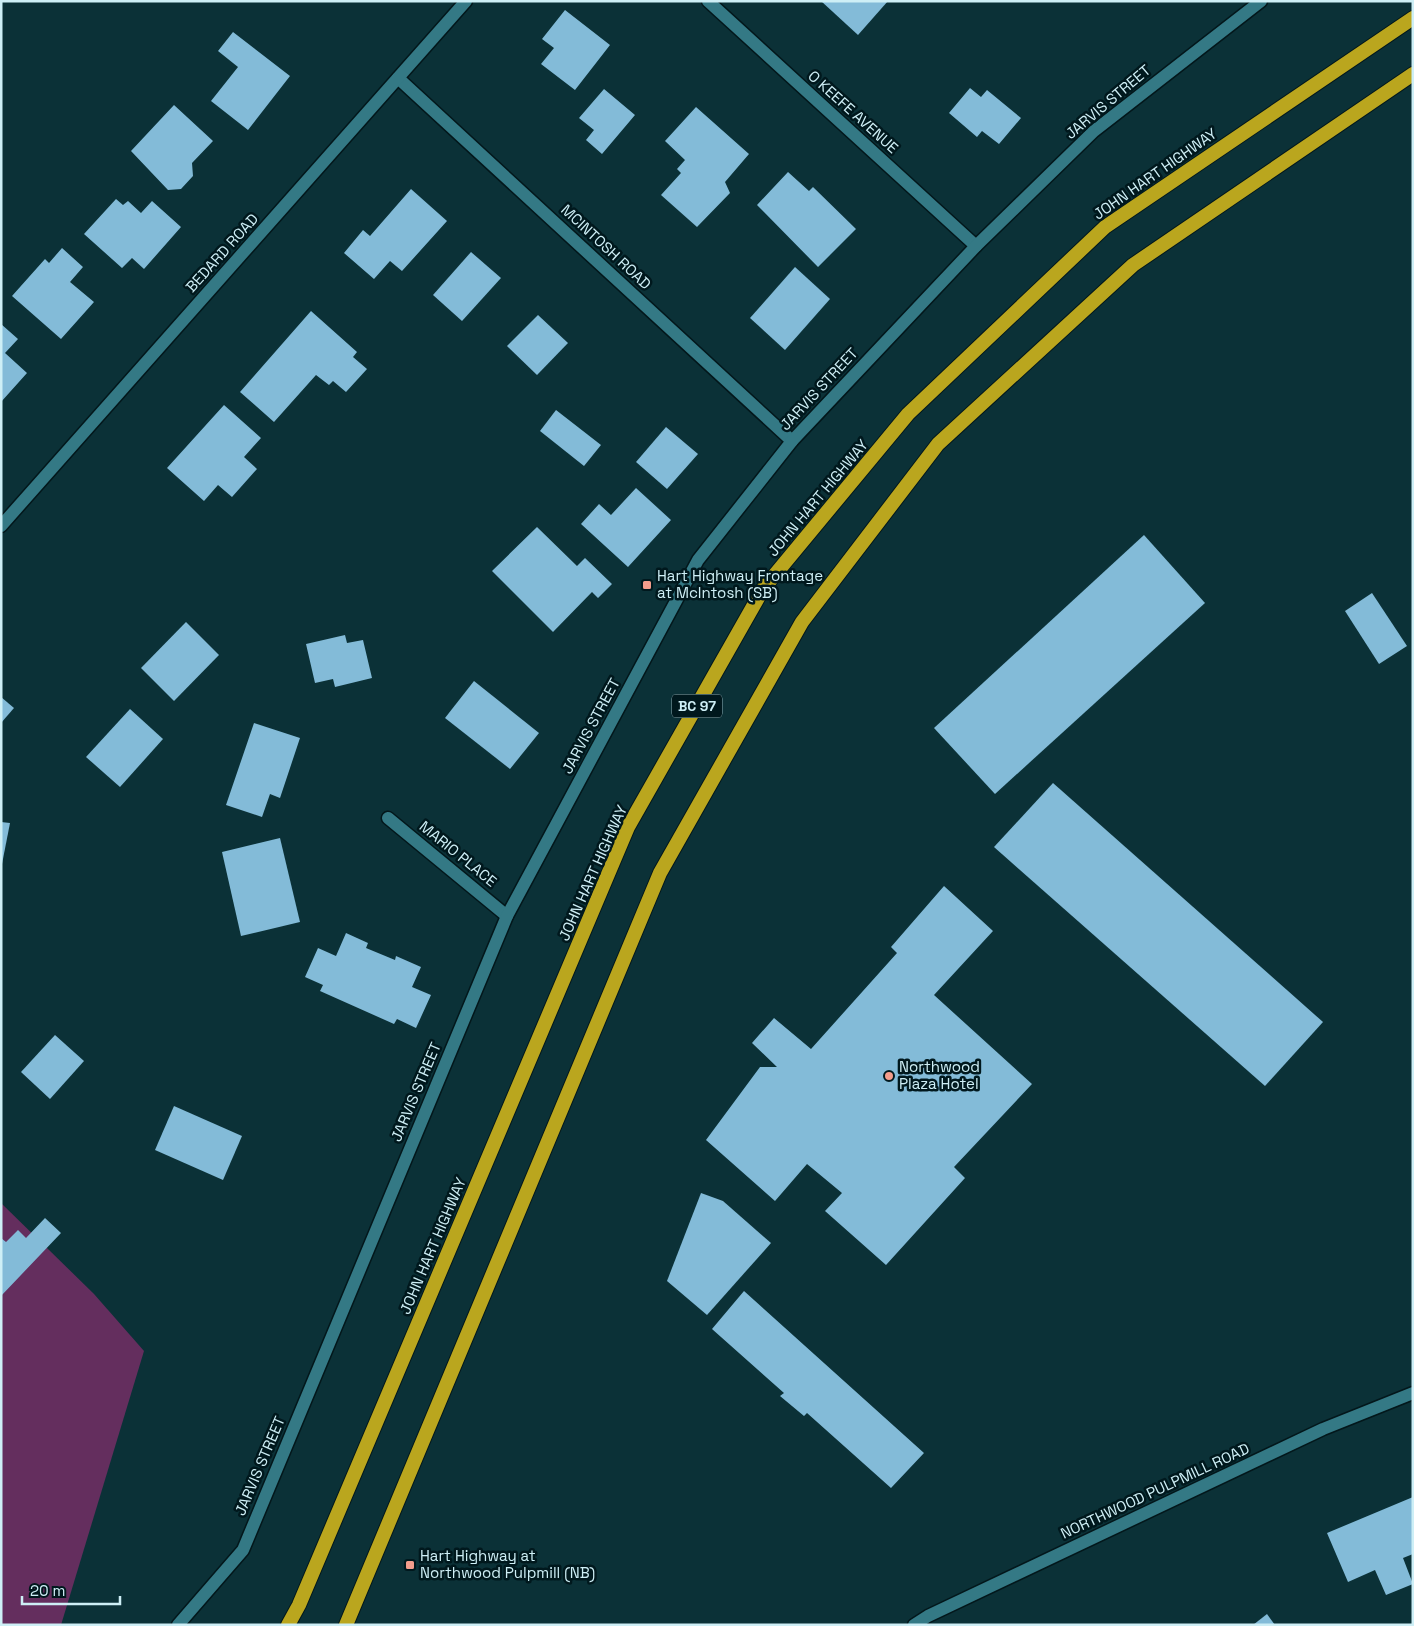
<svg xmlns="http://www.w3.org/2000/svg" width="1414" height="1626" font-family="'Space Grotesk',sans-serif">
<rect width="100%" height="100%" fill="#0b3137"/>
<path fill="#642e5e" d="M1 1203 94 1294 144 1351 61 1625H1Z"/>
<g fill="#83bbd8">
<path d="M821 1H888L858 35Z"/>
<path d="M565 10 610 45 575 90 541 64 554 48 542 39Z"/>
<path d="M233 32 290 76 248 130 211 101 238 67 218 51Z"/>
<path d="M970 88 981 97 987 90 1021 118 999 144 982 131 977 137 949 113Z"/>
<path d="M604 89 635 115 602 154 586 140 594 130 579 118Z"/>
<path d="M174 105 213 141 192 163 193 176 181 189 168 190 131 151Z"/>
<path d="M696 107 749 154 725 182 730 193 697 227 661 195 681 173 677 169 685 160 665 141Z"/>
<path d="M788 172 809 191 813 187 856 229 818 267 757 205Z"/>
<path d="M411 189 447 221 402 271 390 261 374 279 344 253 363 230 370 236Z"/>
<path d="M116 199 123 205 128 201 141 213 152 201 181 227 144 269 132 258 122 268 84 234Z"/>
<path d="M62 248 83 267 70 282 94 302 61 339 12 296 45 259 49 263Z"/>
<path d="M471 252 501 278 462 321 433 295Z"/>
<path d="M795 267 830 299 785 350 750 318Z"/>
<path d="M311 311 357 352 353 357 367 369 346 392 333 381 329 385 316 375 274 422 240 392Z"/>
<path d="M538 315 568 343 537 375 507 346Z"/>
<path d="M1 324 18 339 5 353 27 373 1 402Z"/>
<path d="M224 405 261 438 244 457 257 469 232 497 218 485 204 501 167 468Z"/>
<path d="M556 410 601 445 584 466 540 431Z"/>
<path d="M666 427 698 454 667 489 636 462Z"/>
<path d="M636 488 671 520 628 567 581 524 599 504 611 515Z"/>
<path d="M537 527 577 566 585 558 612 584 598 598 592 592 553 632 492 571Z"/>
<path d="M1144 535 1205 603 995 794 934 728Z"/>
<path d="M1372 593 1407 646 1379 664 1345 611Z"/>
<path d="M186 622 219 655 174 701 141 668Z"/>
<path d="M345 635 347 643 363 640 372 678 335 687 333 679 315 683 306 644Z"/>
<path d="M474 681 539 733 510 769 445 718Z"/>
<path d="M1 697 14 708 1 723Z"/>
<path d="M130 709 163 739 120 787 86 757Z"/>
<path d="M254 723 300 738 280 798 270 794 262 817 226 805Z"/>
<path d="M1053 783 1323 1022 1265 1086 994 847Z"/>
<path d="M1 822 10 823 2 864H1Z"/>
<path d="M280 838 300 922 241 936 222 852Z"/>
<path d="M944 886 993 931 934 995 1032 1084 954 1167 965 1178 886 1265 825 1211 842 1193 807 1164 775 1201 706 1140 760 1067H777L752 1043 774 1018 811 1049 897 953 891 947Z"/>
<path d="M346 933 368 943 366 948 395 960 396 956 421 967 412 987 431 995 416 1028 397 1019 394 1024 320 991 323 985 305 977 318 948 336 956Z"/>
<path d="M55 1035 84 1061 50 1099 21 1072Z"/>
<path d="M174 1106 242 1136 223 1180 155 1150Z"/>
<path d="M701 1193 723 1201 771 1243 707 1315 667 1281Z"/>
<path d="M45 1218 61 1233 1 1296V1238L6 1242 18 1230 26 1238Z"/>
<path d="M744 1291 924 1453 891 1488 807 1413 804 1416 780 1396 784 1393 712 1329Z"/>
<path d="M1413 1497V1554L1403 1558 1413 1584 1386 1595 1375 1570 1348 1582 1327 1533Z"/>
<path d="M1267 1614 1275 1625H1253Z"/>
</g>
<g fill="none" stroke-linecap="round" stroke-linejoin="round">
<defs>
<g id="minor">
<path d="M708 1 976 246"/>
<path d="M398 78 792 441"/>
<path d="M1 526 466 1"/>
<path d="M388 818 507 916"/>
<path d="M178 1625 243 1550 507 916 698 560 792 441 976 246 1094 131 1261 1"/>
</g>
<path id="tertiary" d="M914 1625 928 1616 1323 1429 1413 1393"/>
<g id="trunk">
<path d="M288 1625 299 1605 628 827 763 589 908 414 1105 227 1413 18"/>
<path d="M346 1625 660 873 802 622 938 444 1133 265 1413 74"/>
</g>
</defs>
<use href="#minor" stroke="#03171b" stroke-width="15"/>
<use href="#tertiary" stroke="#03171b" stroke-width="15"/>
<use href="#trunk" stroke="#03171b" stroke-width="16"/>
<use href="#minor" stroke="#347985" stroke-width="12"/>
<use href="#tertiary" stroke="#347985" stroke-width="12"/>
<use href="#trunk" stroke="#baa61e" stroke-width="14"/>
</g>
<g fill="#f49d8c" stroke="#00181d" stroke-width="2">
<rect x="642" y="580" width="10" height="10" rx="2.5"/>
<circle cx="889" cy="1076" r="5"/>
<rect x="405" y="1560" width="10" height="10" rx="2.5"/>
</g>
<g text-anchor="middle" stroke-width="5" stroke-linejoin="round" paint-order="stroke">
<rect fill="#00181d" stroke="#90aeb5" stroke-width="1" x="672" y="694.5" width="50" height="23" rx="4"/>
<g font-size="14" font-weight="bold" fill="#ceeff6">
<text x="697" y="711">BC 97</text>
</g>
<g font-size="15" fill="#ceeff6" stroke="#00181d">
<text transform="translate(1108 102) rotate(-40)" y="5">JARVIS STREET</text>
<text transform="translate(853 112) rotate(42)" y="5">O KEEFE AVENUE</text>
<text transform="translate(1155 174) rotate(-35)" y="5">JOHN HART HIGHWAY</text>
<text transform="translate(606 247) rotate(43)" y="5">MCINTOSH ROAD</text>
<text transform="translate(222 253) rotate(-48)" y="5">BEDARD ROAD</text>
<text transform="translate(819 389) rotate(-47)" y="5">JARVIS STREET</text>
<text transform="translate(818 498) rotate(-50)" y="5">JOHN HART HIGHWAY</text>
<text transform="translate(591 726) rotate(-62)" y="5">JARVIS STREET</text>
<text transform="translate(458 854) rotate(39)" y="5">MARIO PLACE</text>
<text transform="translate(593 873) rotate(-66)" y="5">JOHN HART HIGHWAY</text>
<text transform="translate(416 1092) rotate(-67)" y="5">JARVIS STREET</text>
<text transform="translate(433 1246) rotate(-67)" y="5">JOHN HART HIGHWAY</text>
<text transform="translate(260 1466) rotate(-67)" y="5">JARVIS STREET</text>
<text transform="translate(1155 1491) rotate(-25)" y="5">NORTHWOOD PULPMILL ROAD</text>
</g>
<g font-size="15" fill="#ceeff6" stroke="#00181d" text-anchor="start">
<text x="657" y="581">Hart Highway Frontage<tspan x="657" dy="17">at McIntosh (SB)</tspan></text>
<text x="899" y="1072">Northwood<tspan x="899" dy="17">Plaza Hotel</tspan></text>
<text x="420" y="1561">Hart Highway at<tspan x="420" dy="17">Northwood Pulpmill (NB)</tspan></text>
</g>
</g>
<rect width="1414" height="1626" fill="none" stroke="#ceeff6" stroke-width="5"/>
<path d="M22 1596v8h98v-8" fill="none" stroke="#ceeff6" stroke-width="2.5"/>
<text x="30" y="1596" font-size="15" fill="#ceeff6" stroke="#00181d" stroke-width="4" paint-order="stroke">20 m</text>
</svg>
